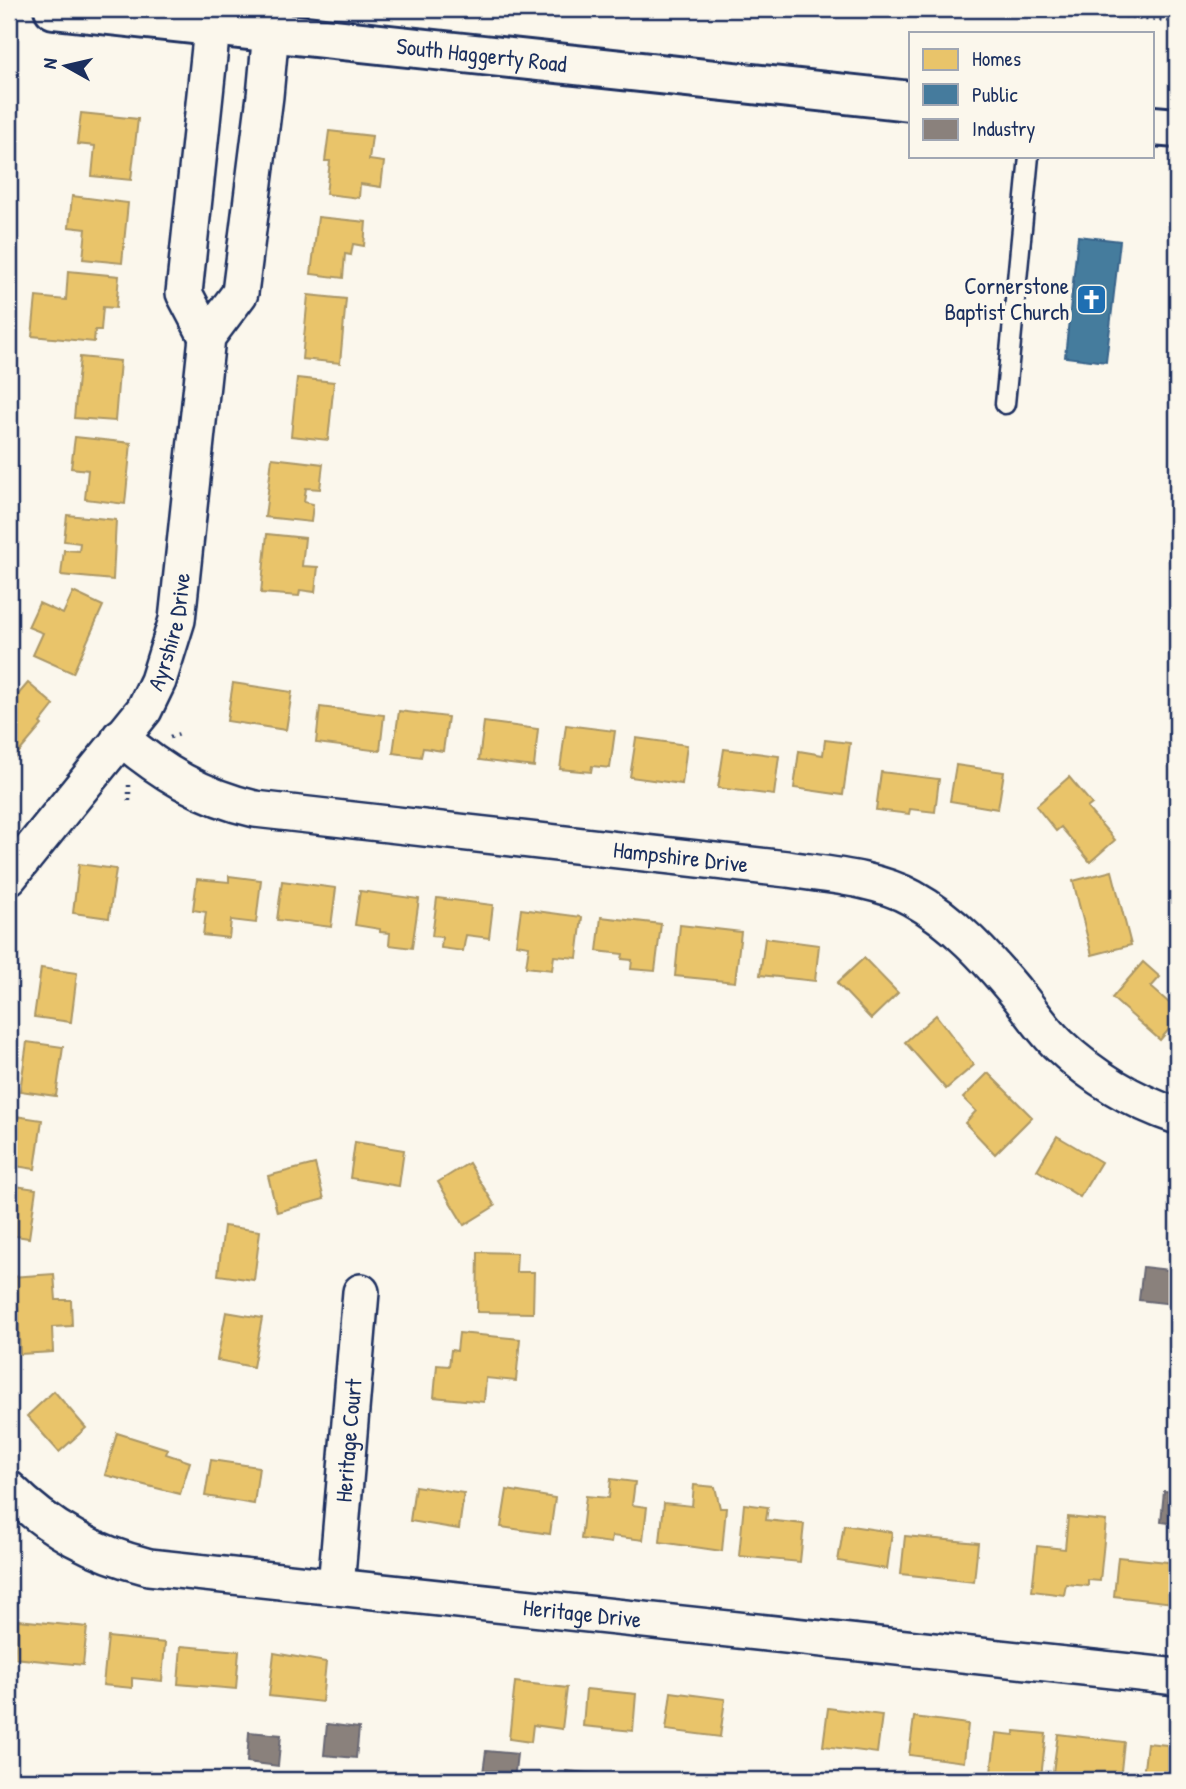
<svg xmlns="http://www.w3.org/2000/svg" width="1186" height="1789" font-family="'Patrick Hand',sans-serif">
<rect width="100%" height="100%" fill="#fbf7ec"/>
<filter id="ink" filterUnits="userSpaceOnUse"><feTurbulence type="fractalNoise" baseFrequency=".0143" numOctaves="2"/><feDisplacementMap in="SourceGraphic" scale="14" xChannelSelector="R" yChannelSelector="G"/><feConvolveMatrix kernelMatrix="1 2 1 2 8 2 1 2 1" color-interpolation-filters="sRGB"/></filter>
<g filter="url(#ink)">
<g fill="#e9c46a" stroke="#ab9766" stroke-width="2">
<path d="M81 113 138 119 131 180 92 176 95 146 77 144Z"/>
<path d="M329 131 372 136 369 160 384 162 381 187 360 184 359 198 326 194 330 161H325Z"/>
<path d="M72 196 128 203 122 263 83 259 86 229 69 227Z"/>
<path d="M318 217 366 222 364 246 353 244 351 255 345 254 343 278 311 274Z"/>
<path d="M68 271 119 276 116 308 103 307 101 330H95L94 342 32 336 36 297 66 300Z"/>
<path d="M308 295 346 299 340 363 302 359Z"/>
<path d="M80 357 120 361 115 421 74 418Z"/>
<path d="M297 378 334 382 328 440 291 436Z"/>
<path d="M75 437 131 443 125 504 85 499 88 470 71 468Z"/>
<path d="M272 458 323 464 320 489 306 488 304 502 313 504 311 522 265 517Z"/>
<path d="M67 515 116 520 113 580 61 575 64 550 79 551 80 543 64 541Z"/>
<path d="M267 534 305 538 302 566 318 567 315 592 300 590 299 596 261 593Z"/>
<path d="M73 592 103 606 73 673 33 655 43 633 28 627 39 603 63 614Z"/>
<path d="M28 683 54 705 40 723 42 725 9 764V705Z"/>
<path d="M233 683 292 692 286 730 227 721Z"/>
<path d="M320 707 384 715 380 751 316 743Z"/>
<path d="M399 711 448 717 443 751 423 748 421 757 393 753Z"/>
<path d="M484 722 538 729 534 767 479 760Z"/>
<path d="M566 725 615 731 610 768 592 766 591 772 560 769Z"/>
<path d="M636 738 687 745 682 784 630 777Z"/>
<path d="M825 740 850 743 843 795 794 788 799 751 823 755Z"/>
<path d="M724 749 779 756 774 795 718 788Z"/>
<path d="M956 765 1004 772 998 809 950 801Z"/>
<path d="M881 772 939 779 935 812 910 809 909 814 876 810Z"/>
<path d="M1069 777 1092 804 1087 808 1115 840 1090 862 1061 827 1056 831 1036 806Z"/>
<path d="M79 864 116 869 109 918 73 913Z"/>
<path d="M1112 871 1131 945 1092 955 1073 881Z"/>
<path d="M229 876 261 880 256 923 231 920 229 938 203 935 206 912 193 910 197 879 229 882Z"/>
<path d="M282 881 336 888 331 927 277 920Z"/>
<path d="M360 891 419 899 412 948 389 945 390 933 380 932V929L355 925Z"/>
<path d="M437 898 493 905 489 938 466 935 463 951 441 948 442 937 432 936Z"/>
<path d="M521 909 582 917 577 958 554 956 552 970 526 967 529 946 516 944Z"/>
<path d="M601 917 661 924 655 971 631 969 632 960 622 959 623 954 597 951Z"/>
<path d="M680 925 741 932 735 982 675 976Z"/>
<path d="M765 938 819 945 815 981 760 975Z"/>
<path d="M864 958 898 993 871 1019 837 983Z"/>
<path d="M1143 962 1160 977 1151 987 1177 1010V1020L1160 1040 1112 998Z"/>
<path d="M41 968 77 973 71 1022 34 1017Z"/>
<path d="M936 1015 974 1065 946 1089 905 1042Z"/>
<path d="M27 1042 63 1047 56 1096 20 1091Z"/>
<path d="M988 1073 1032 1117 995 1154 965 1123 976 1111 963 1098Z"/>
<path d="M9 1115 42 1120 35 1169 9 1165Z"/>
<path d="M1057 1136 1101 1162 1080 1197 1037 1170Z"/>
<path d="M355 1142 404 1150 399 1186 350 1178Z"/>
<path d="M469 1163 495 1206 464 1225 438 1182Z"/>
<path d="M315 1164 324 1199 277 1212 268 1176Z"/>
<path d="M9 1185 36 1189 29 1238 9 1235Z"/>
<path d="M1177 1194V1230H1173Z"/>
<path d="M224 1226 260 1231 254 1280 218 1275Z"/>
<path d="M478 1252 517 1253 516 1272H534L533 1313 477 1312Z"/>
<path d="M54 1274 56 1300H71L72 1326 52 1327 53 1352 20 1354 18 1308 13 1309 11 1277Z"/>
<path d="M226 1312 262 1318 253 1367 217 1360Z"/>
<path d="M459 1333 520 1339 516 1381 486 1378 484 1402 434 1397 437 1365 449 1366 451 1350 457 1351Z"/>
<path d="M54 1391 86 1428 59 1452 27 1416Z"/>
<path d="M117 1433 168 1449 166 1454 190 1462 180 1494 105 1475Z"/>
<path d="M211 1460 259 1467 254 1504 205 1496Z"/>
<path d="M611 1479 635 1482 632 1505 647 1507 643 1540 612 1536 611 1543 581 1539 586 1496 609 1498Z"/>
<path d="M694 1485 715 1487 720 1508H726L722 1551 660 1542 664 1503 692 1506Z"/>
<path d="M415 1486 464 1493 459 1529 410 1521Z"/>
<path d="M507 1490 555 1498 550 1534 501 1527Z"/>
<path d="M744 1504 768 1507 766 1520 804 1524 800 1562 739 1556Z"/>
<path d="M1068 1517 1106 1521 1100 1581 1088 1580V1586L1066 1584 1064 1595 1032 1591 1037 1546 1065 1549Z"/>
<path d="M844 1525 892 1532 887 1569 838 1561Z"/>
<path d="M905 1536 978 1543 974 1582 901 1574Z"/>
<path d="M1118 1557 1177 1563 1173 1603 1114 1596Z"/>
<path d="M18 1620 87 1627 83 1665 14 1658Z"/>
<path d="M108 1637 165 1643 162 1681 132 1678V1688L103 1685Z"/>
<path d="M181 1646 239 1651 236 1689 178 1684Z"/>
<path d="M274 1653 326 1662 322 1702 269 1696Z"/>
<path d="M515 1682 567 1688 562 1729 533 1725 531 1742 509 1739Z"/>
<path d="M586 1689 636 1694 633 1731 583 1726Z"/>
<path d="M671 1692 725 1699 720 1737 666 1730Z"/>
<path d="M828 1708 882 1715 877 1753 823 1746Z"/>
<path d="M914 1717 968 1724 964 1762 909 1755Z"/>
<path d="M1015 1731 1046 1734 1041 1777 1019 1774 1018 1780H990L996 1733 1014 1735Z"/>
<path d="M1058 1734 1124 1742 1120 1780H1052Z"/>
<path d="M1147 1743 1177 1746V1780L1143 1777Z"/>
</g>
<path fill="#457b9d" stroke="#38648a" stroke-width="2" d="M1078 236 1120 241 1106 362 1065 357Z"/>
<g fill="#8a817c" stroke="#696873" stroke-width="2">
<path d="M1143 1267 1177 1271 1173 1304 1139 1300Z"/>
<path d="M1164 1491 1177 1492V1524L1161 1522Z"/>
<path d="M327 1724 359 1728 356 1758 324 1755Z"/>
<path d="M249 1732 281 1735 278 1766 247 1762Z"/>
<path d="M486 1751 517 1754 514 1780H482Z"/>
<path d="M566 1771 598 1774 597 1780H565Z"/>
</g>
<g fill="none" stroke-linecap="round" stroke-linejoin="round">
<defs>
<path id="service" d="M1005 404 1029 156"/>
<g id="minor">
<path d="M207 337 184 293 214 9"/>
<path id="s1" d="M120 737C161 772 202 797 255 809L787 869C828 875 876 878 912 898 954 921 988 959 1018 995 1032 1012 1043 1030 1059 1045 1094 1078 1132 1101 1177 1116"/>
<path id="s2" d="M9 877 144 710 158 681 177 620 207 337 240 293 265 96 273 9"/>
<path id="s3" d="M9 1489C50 1530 94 1553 149 1567L1177 1677"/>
<path id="s4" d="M336 1587 361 1292"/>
</g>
<g id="secondary">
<path id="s5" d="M54 9C340 38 625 72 911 101"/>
<path d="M1153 126 1177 128"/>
</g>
</defs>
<use href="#service" stroke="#1b2f5e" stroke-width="23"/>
<use href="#minor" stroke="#1b2f5e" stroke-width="40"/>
<use href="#secondary" stroke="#1b2f5e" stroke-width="44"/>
<g stroke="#1b2f5e" stroke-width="4.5" stroke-dasharray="2 5" stroke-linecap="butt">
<path d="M1055 9 1177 21"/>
<path d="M170 737 183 733"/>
<path d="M129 801V784"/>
</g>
<use href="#service" stroke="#fbf7ec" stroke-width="18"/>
<use href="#minor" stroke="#fbf7ec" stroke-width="35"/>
<use href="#secondary" stroke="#fbf7ec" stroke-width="38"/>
</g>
</g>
<defs>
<symbol id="church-square" viewBox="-11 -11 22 22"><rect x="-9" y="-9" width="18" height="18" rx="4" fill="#1f6fb2" stroke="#fbf7ec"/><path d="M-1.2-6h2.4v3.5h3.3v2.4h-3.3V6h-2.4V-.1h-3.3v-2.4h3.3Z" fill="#fff"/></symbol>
</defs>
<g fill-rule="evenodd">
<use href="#church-square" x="1074" y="282" width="35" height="35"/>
</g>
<g text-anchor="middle" stroke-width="7" stroke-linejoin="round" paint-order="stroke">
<g font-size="23" fill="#1b2f5e" stroke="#fbf7ec">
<text dy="8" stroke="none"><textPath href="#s5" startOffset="430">South Haggerty Road</textPath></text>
<text dy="8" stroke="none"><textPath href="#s2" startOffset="298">Ayrshire Drive</textPath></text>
<text dy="8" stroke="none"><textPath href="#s1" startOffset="583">Hampshire Drive</textPath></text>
<text dy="8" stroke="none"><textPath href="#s4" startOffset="147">Heritage Court</textPath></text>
<text dy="8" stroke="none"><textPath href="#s3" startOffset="598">Heritage Drive</textPath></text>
</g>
<g font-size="23" fill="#1b2f5e" stroke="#fbf7ec" text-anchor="end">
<text x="1069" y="294">Cornerstone<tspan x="1069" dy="26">Baptist Church</tspan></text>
</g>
</g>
<rect width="1186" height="1789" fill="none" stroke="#fbf7ec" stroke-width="35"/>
<rect x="18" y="18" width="1151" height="1754" fill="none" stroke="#1b2f5e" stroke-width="2.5" filter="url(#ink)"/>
<rect x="909" y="32" width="245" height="126" fill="#fbf7ec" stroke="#a1a7b3" stroke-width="2"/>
<rect x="923" y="49" width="35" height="21" fill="#e9c46a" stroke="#a1a7b3" stroke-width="2"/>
<text x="972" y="66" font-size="21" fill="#1b2f5e">Homes</text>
<rect x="923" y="84" width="35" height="21" fill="#457b9d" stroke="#a1a7b3" stroke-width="2"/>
<text x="972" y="102" font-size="21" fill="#1b2f5e">Public</text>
<rect x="923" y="119" width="35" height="21" fill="#8a817c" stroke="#a1a7b3" stroke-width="2"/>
<text x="972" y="136" font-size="21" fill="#1b2f5e">Industry</text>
<g transform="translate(66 66) rotate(278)" stroke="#fbf7ec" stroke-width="5" paint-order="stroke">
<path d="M0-5L12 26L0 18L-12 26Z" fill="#1b2f5e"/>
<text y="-10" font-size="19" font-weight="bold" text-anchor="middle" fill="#1b2f5e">N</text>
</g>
</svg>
